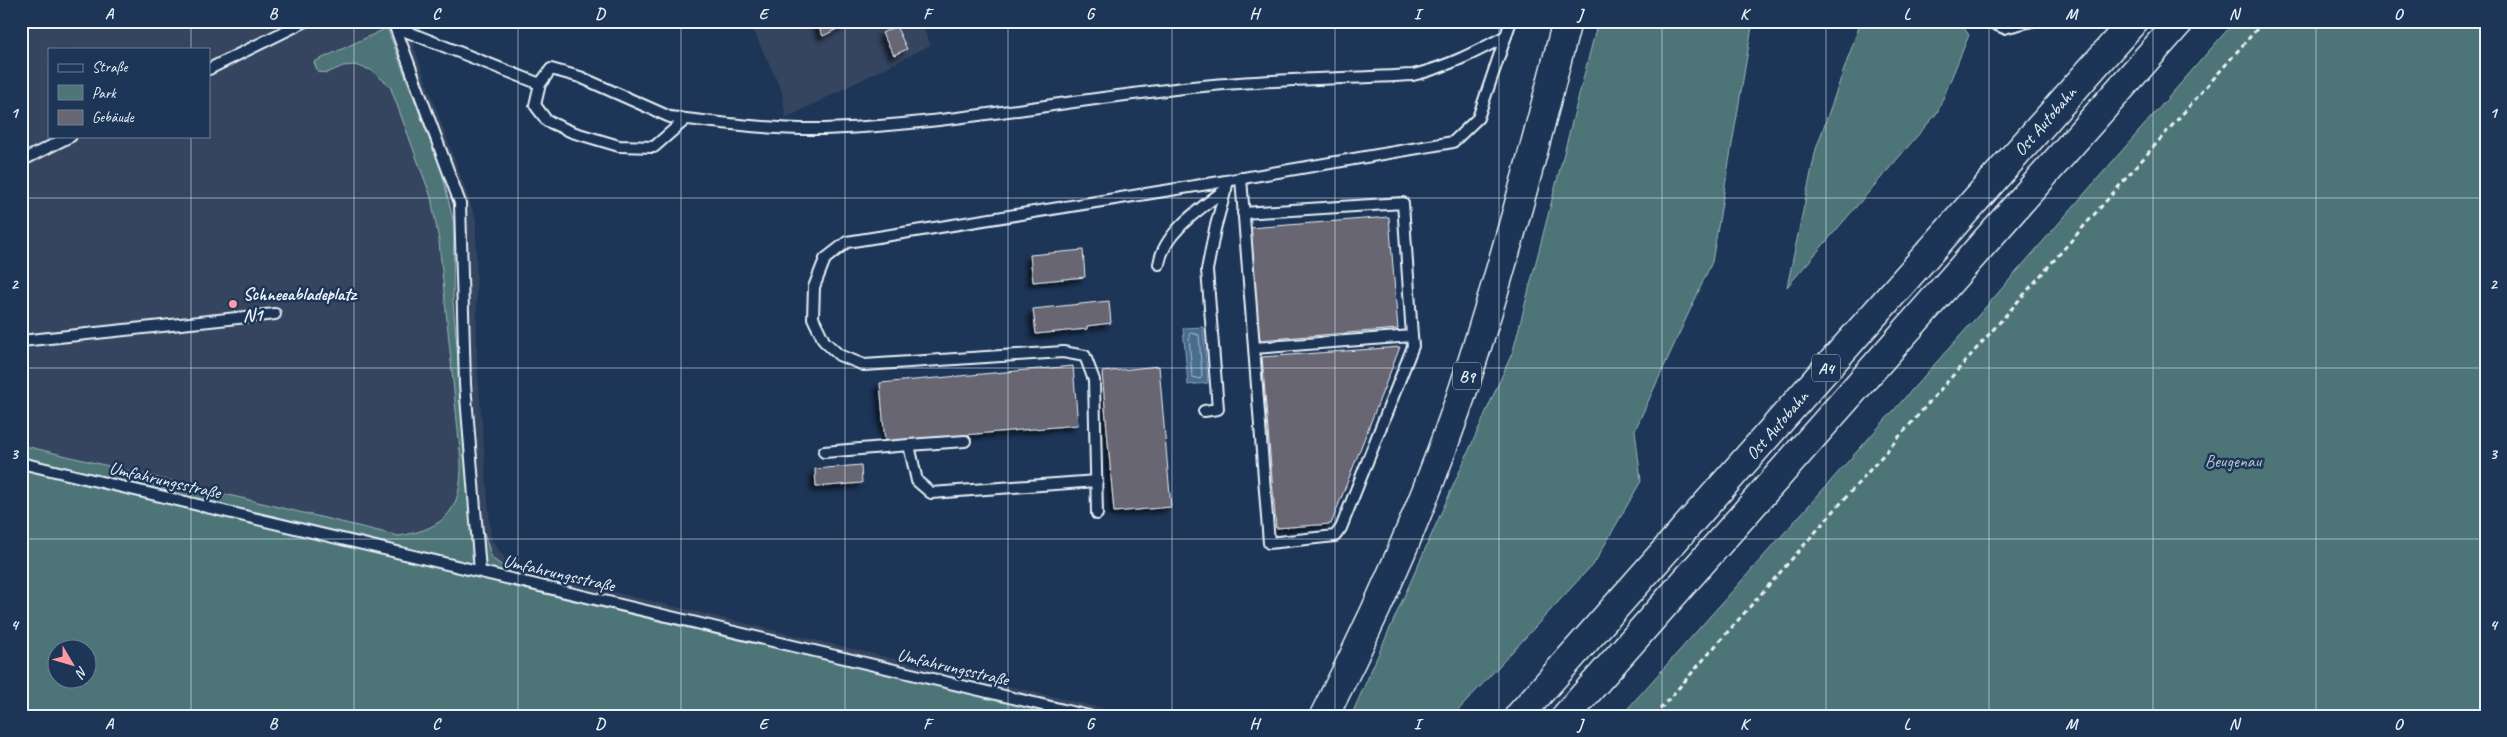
<svg xmlns="http://www.w3.org/2000/svg" width="2507" height="737" font-family="Caveat,sans-serif">
<defs>
<filter id="shadow"><feDropShadow dx="-4.5" dy="4.5" stdDeviation="2.5" flood-color="#0009"/></filter>
</defs>
<rect width="100%" height="100%" fill="#1d3557"/>
<filter id="ink" filterUnits="userSpaceOnUse"><feTurbulence type="fractalNoise" baseFrequency=".02" numOctaves="2"/><feDisplacementMap in="SourceGraphic" scale="10" xChannelSelector="R" yChannelSelector="G"/><feConvolveMatrix kernelMatrix="1 2 1 2 8 2 1 2 1" color-interpolation-filters="sRGB"/></filter>
<g filter="url(#ink)">
<g fill="#34445f" fill-rule="evenodd">
<path d="M21 21H428L422 24 414 47 476 219 477 360 491 539 512 568 1135 716H21ZM49 49H209V136H49ZM58 650H88V680H58Z"/>
<path d="M749 21H919L931 45 786 118 782 92Z"/>
</g>
<g fill="#4e7578" stroke="#9bb3b8" fill-rule="evenodd">
<path d="M1598 21H1753L1712 262 1635 430 1641 481 1595 562 1453 716H1351L1513 351Z"/>
<path d="M1861 21H1959L1969 35 1937 113 1787 287 1816 149Z"/>
<path d="M2235 21H2486V716H1621L1984 309Z"/>
<path d="M387 28 442 172 454 224 453 301 469 485 492 558 517 577 1106 716H21V445L399 536C447 528 462 509 461 461L439 241 431 197 390 86 371 70 354 65 343 66 327 73 318 72 314 62ZM58 650H88V680H58Z"/>
</g>
<path fill="#486c8f" stroke="#88a1b9" d="M1203 327 1208 383 1188 385 1183 328Z"/>
<g fill="none" stroke-linecap="round" stroke-linejoin="round">
<path stroke="#a8bcce" stroke-width="1" d="M1191 333 1199 335 1202 376 1200 379 1192 377 1189 335Z"/>
</g>
<g fill="#696673" stroke="#e8f1f8" filter="url(#shadow)">
<path d="M816 21H848L849 23 823 36Z"/>
<path d="M896 26 907 49 894 55 882 33Z"/>
<path d="M1389 217 1398 329 1259 340 1250 228Z"/>
<path d="M1083 250 1085 277 1033 282 1030 255Z"/>
<path d="M1109 301 1111 323 1087 326V329L1036 334 1033 309Z"/>
<path d="M1400 347 1331 524 1276 528 1262 357Z"/>
<path d="M1073 366 1078 425 885 442 880 383Z"/>
<path d="M1159 366 1171 507 1114 512 1102 372Z"/>
<path d="M861 465 862 483 816 487 815 469Z"/>
</g>
<g fill="none" stroke-linecap="round" stroke-linejoin="round">
<defs>
<g id="service">
<path d="M393 21 460 203 465 384 480 571"/>
<path d="M1988 21 2004 28 2032 21"/>
<path d="M395 27 540 84"/>
<path d="M209 69 306 21"/>
<path d="M686 119 654 147 619 146 572 132 547 121 535 105 540 84 551 69 580 77 670 117C722 123 772 130 824 129 951 125 1076 98 1203 86 1272 79 1343 79 1413 75 1447 67 1476 52 1506 36"/>
<path d="M21 161 71 136"/>
<path d="M1241 178 1269 543 1335 536 1341 528 1413 346 1412 336 1254 348"/>
<path d="M1243 213 1403 203 1412 336"/>
<path d="M1159 264C1164 232 1201 208 1226 189"/>
<path d="M21 341 275 314"/>
<path d="M1204 411 1218 409 1207 270 1215 229 1228 181"/>
<path d="M909 445 965 441"/>
<path d="M824 452 909 445 917 481 931 493 1097 481"/>
<path d="M21 463 1089 716"/>
<path d="M1097 514 1094 380 1085 356 1063 352 864 365 839 355 824 341 813 318 814 287 825 259 847 242 1214 183 1453 142 1478 118 1511 21"/>
</g>
<path id="primary" d="M1324 716C1377 613 1424 505 1461 396 1502 273 1535 147 1567 21"/>
<g id="motorway">
<path d="M1519 716 2134 21"/>
<path d="M1566 716 2180 21"/>
</g>
</defs>
<use href="#service" stroke="#e8f1f8" stroke-width="14"/>
<use href="#primary" stroke="#e8f1f8" stroke-width="31"/>
<use href="#motorway" stroke="#e8f1f8" stroke-width="31"/>
<path stroke="#e8f1f8" stroke-width="3" stroke-dasharray="5 4" stroke-linecap="butt" d="M1654 716 2264 21"/>
<use href="#service" stroke="#1d3557" stroke-width="10"/>
<use href="#primary" stroke="#1d3557" stroke-width="28"/>
<use href="#motorway" stroke="#1d3557" stroke-width="28"/>
</g>
</g>
<path fill="none" stroke="#e8f1f8" stroke-width="1" stroke-opacity="0.55" d="M191 21V49M354 21V716M518 21V716M681 21V716M845 21V716M1008 21V716M1172 21V716M1335 21V716M1499 21V716M1662 21V716M1826 21V716M1989 21V716M2153 21V716M2316 21V716M191 136V716M21 198H2486M21 368H2486M21 539H2486"/>
<circle fill="#ff9aa2" stroke="#1d3557" stroke-width="2" cx="233" cy="304" r="5"/>
<g text-anchor="middle" stroke-width="5" stroke-linejoin="round" paint-order="stroke">
<g fill="#1d3557" stroke="#abb9c8" stroke-width="1">
<rect x="1812" y="354.5" width="28" height="27" rx="4"/>
<rect x="1453" y="362.5" width="28" height="27" rx="4"/>
</g>
<g font-size="16" font-weight="bold" fill="#e8f1f8">
<text x="1826" y="374">A4</text>
<text x="1467" y="382">B9</text>
</g>
<g font-size="18" fill="#e8f1f8" stroke="#1d3557">
<text transform="translate(2045 121) rotate(-49)" y="6">Ost Autobahn</text>
<text transform="translate(1777 425) rotate(-49)" y="6">Ost Autobahn</text>
<text transform="translate(165 480) rotate(13)" y="6">Umfahrungsstraße</text>
<text transform="translate(559 573) rotate(13)" y="6">Umfahrungsstraße</text>
<text transform="translate(953 667) rotate(13)" y="6">Umfahrungsstraße</text>
</g>
<g font-size="18" font-weight="bold" fill="#e8f1f8" stroke="#1d3557" text-anchor="start">
<text x="243" y="300">Schneeabladeplatz<tspan x="243" dy="21">N1</tspan></text>
</g>
<g font-size="18" fill="#b2c6cb" stroke="#1d3557">
<text x="2233" y="467">Beugenau</text>
</g>
</g>
<rect width="2507" height="737" fill="none" stroke="#1d3557" stroke-width="55"/>
<rect x="48" y="48" width="162" height="90" fill="#1d3557" stroke="#6e8097"/>
<rect x="58" y="64" width="25" height="8" fill="#1d3557" stroke="#6e8097"/>
<text x="92" y="72" font-size="15" fill="#e8f1f8">Straße</text>
<rect x="58" y="85" width="25" height="15" fill="#4e7578" stroke="#6e8097"/>
<text x="92" y="98" font-size="15" fill="#e8f1f8">Park</text>
<rect x="58" y="110" width="25" height="15" fill="#696673" stroke="#6e8097"/>
<text x="92" y="122" font-size="15" fill="#e8f1f8">Gebäude</text>
<g transform="translate(72 664) rotate(128)"><circle r="24" fill="#1d3557" stroke="#6e8097"/>
<path d="M0-4L9 19L0 12L-9 19Z" fill="#ff9aa2"/>
<text y="-8" font-size="14" font-weight="bold" text-anchor="middle" fill="#e8f1f8">N</text>
</g>
<rect x="28" y="28" width="2452" height="682" fill="none" stroke="#e8f1f8" stroke-width="2"/>
<g font-size="16" text-anchor="middle" font-weight="bold" fill="#e8f1f8">
<text x="109" y="19">A</text>
<text x="273" y="19">B</text>
<text x="436" y="19">C</text>
<text x="600" y="19">D</text>
<text x="763" y="19">E</text>
<text x="927" y="19">F</text>
<text x="1090" y="19">G</text>
<text x="1254" y="19">H</text>
<text x="1417" y="19">I</text>
<text x="1580" y="19">J</text>
<text x="1744" y="19">K</text>
<text x="1907" y="19">L</text>
<text x="2071" y="19">M</text>
<text x="2234" y="19">N</text>
<text x="2398" y="19">O</text>
<text x="14" y="118">1</text>
<text x="2493" y="118">1</text>
<text x="14" y="289">2</text>
<text x="2493" y="289">2</text>
<text x="14" y="459">3</text>
<text x="2493" y="459">3</text>
<text x="14" y="630">4</text>
<text x="2493" y="630">4</text>
<text x="109" y="729">A</text>
<text x="273" y="729">B</text>
<text x="436" y="729">C</text>
<text x="600" y="729">D</text>
<text x="763" y="729">E</text>
<text x="927" y="729">F</text>
<text x="1090" y="729">G</text>
<text x="1254" y="729">H</text>
<text x="1417" y="729">I</text>
<text x="1580" y="729">J</text>
<text x="1744" y="729">K</text>
<text x="1907" y="729">L</text>
<text x="2071" y="729">M</text>
<text x="2234" y="729">N</text>
<text x="2398" y="729">O</text>
</g>
</svg>
